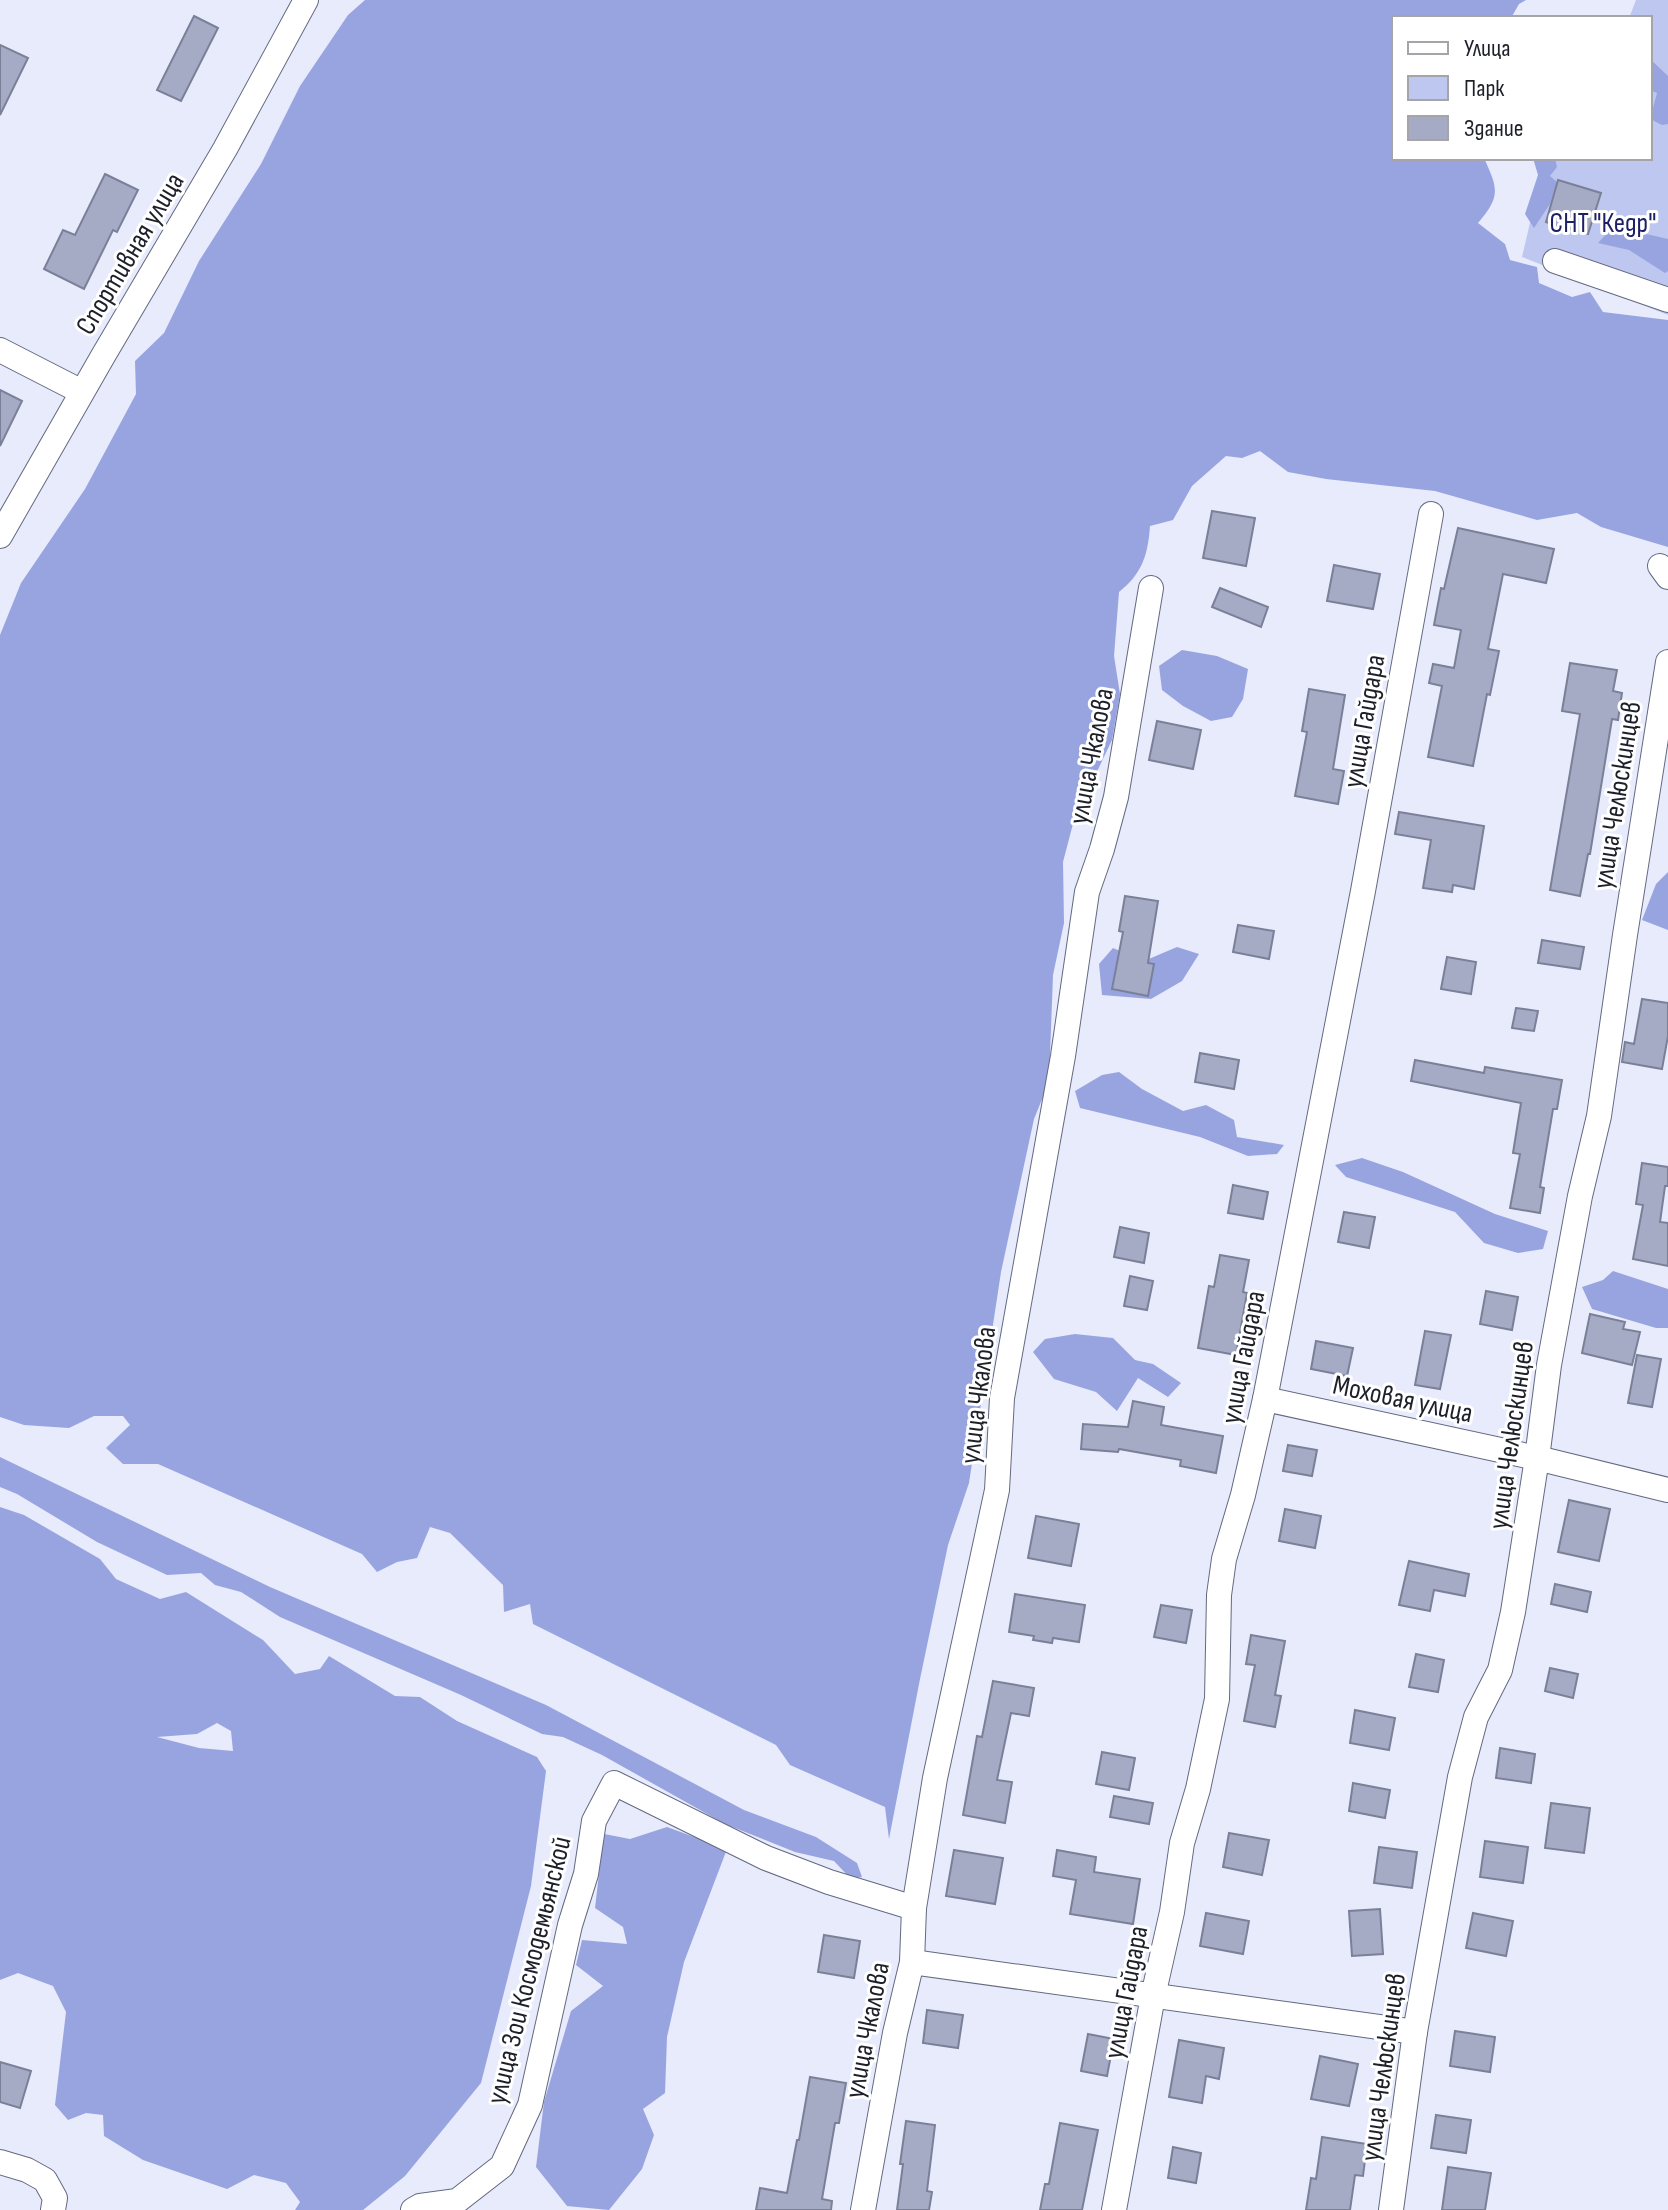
<svg xmlns="http://www.w3.org/2000/svg" width="1668" height="2210" font-family="'Sofia Sans Condensed',sans-serif">
<rect width="100%" height="100%" fill="#e7ebfc"/>
<path fill="#bec7ef" d="M1636 0H1668V315L1522 257 1545 158H1650V18H1629Z"/>
<g fill="#98a4e0" fill-rule="evenodd">
<path d="M365 0H1526L1519 4 1511 18H1394V158H1484C1498 189 1501 196 1478 223L1505 244 1510 260 1537 267 1539 283 1572 297 1590 292 1603 312 1668 320V547L1601 527 1577 513 1537 520 1435 491 1326 479 1288 472 1260 451 1242 458 1226 456 1192 486 1173 520 1150 526C1148 555 1142 574 1119 592L1114 656 1120 694 1112 740 1074 820 1063 862 1064 923 1053 975 1049 1082 1034 1119 1001 1272 969 1483 948 1545 920 1679 889 1839 885 1807 790 1765 776 1745 533 1624 530 1604 504 1612 503 1585 450 1533 430 1527 417 1558 397 1562 377 1572 362 1554 158 1464H123L106 1448 130 1425 123 1416H94L69 1428 24 1425 0 1417V635L21 583 85 489 136 394 135 361 164 333 199 261 261 164 300 86 348 15Z"/>
<path d="M1650 59 1668 76V124L1662 125 1650 119 1657 93 1650 90Z"/>
<path d="M1533 158H1555L1557 167 1550 176 1557 182 1550 204 1534 228 1525 214 1538 175Z"/>
<path d="M1610 230 1642 233 1668 239V271L1665 273 1629 250 1598 243Z"/>
<path d="M1182 650 1217 656 1248 669 1243 699 1232 717 1211 721 1183 706 1162 690 1159 666Z"/>
<path d="M1668 872V930L1642 920 1656 884Z"/>
<path d="M1177 947 1199 954 1182 981 1151 999 1102 995 1099 964 1113 948 1144 961Z"/>
<path d="M1119 1072 1142 1089 1183 1111 1206 1105 1234 1120 1237 1137 1284 1145 1277 1154 1248 1156 1200 1137 1080 1108 1075 1091 1102 1075Z"/>
<path d="M1362 1158 1403 1172 1495 1214 1548 1231 1543 1249 1518 1253 1484 1243 1455 1212 1346 1177 1335 1165Z"/>
<path d="M1613 1271 1668 1289V1328H1656L1592 1309 1582 1287 1603 1280Z"/>
<path d="M1075 1334 1113 1338 1135 1360 1153 1364 1181 1383 1168 1397 1138 1378 1117 1411 1096 1392 1054 1379 1033 1352 1045 1339Z"/>
<path d="M0 1457 270 1587 546 1705 744 1810 816 1837 857 1863 862 1877 851 1879 834 1861 795 1852 725 1824 602 1755 563 1737 542 1734 461 1695 280 1617 241 1592 215 1585 201 1573 167 1575 97 1542 17 1494 0 1487Z"/>
<path d="M0 1507 24 1515 100 1559 116 1579 160 1599 186 1592 263 1640 295 1674 320 1669 329 1656 395 1696 420 1697 457 1721 537 1757 546 1771 531 1886 481 2083 405 2176 363 2210H295L300 2202 286 2183 254 2175 227 2189 143 2160 104 2136 103 2115 86 2113 68 2120 55 2105 66 2012 53 1986 18 1973 0 1980ZM217 1723 231 1731 233 1751 199 1748 157 1737 197 1734Z"/>
<path d="M667 1827 727 1849 684 1962 667 2037 665 2093 643 2109 654 2135 642 2169 609 2210 567 2206 536 2167 544 2102 571 2011 603 1986 576 1965 582 1940 627 1944 623 1927 595 1908 601 1857 584 1830 630 1839Z"/>
</g>
<g fill="#a6abc5" stroke="#7a8098" stroke-width="2">
<path d="M194 16 218 28 181 101 157 90Z"/>
<path d="M0 45 28 58 0 115Z"/>
<path d="M105 174 138 190 117 232 113 230 84 289 44 269 63 230 75 235Z"/>
<path d="M1558 180 1601 193 1588 234 1546 222Z"/>
<path d="M0 390 22 401 0 446Z"/>
<path d="M1212 511 1255 518 1246 566 1203 558Z"/>
<path d="M1458 528 1554 549 1546 583 1503 574 1488 649 1499 651 1490 695 1487 694 1473 766 1428 757 1442 686 1429 683 1433 664 1454 668 1461 630 1434 625 1441 588 1444 589Z"/>
<path d="M1334 565 1380 574 1373 609 1327 601Z"/>
<path d="M1220 588 1268 607 1261 627 1212 607Z"/>
<path d="M1570 663 1617 670 1613 691 1622 693 1618 720 1612 719 1590 854H1588L1580 896 1550 890 1580 714 1562 711Z"/>
<path d="M1309 689 1345 695 1333 769 1344 771 1338 804 1295 796 1307 732 1302 731Z"/>
<path d="M1157 721 1201 730 1193 769 1149 760Z"/>
<path d="M1399 812 1484 826 1474 889 1453 885 1452 892 1423 888 1431 840 1395 834Z"/>
<path d="M1125 896 1158 901 1148 963 1154 964 1148 996 1112 989 1123 932 1119 931Z"/>
<path d="M1238 925 1274 931 1269 959 1233 952Z"/>
<path d="M1542 940 1584 947 1580 969 1538 963Z"/>
<path d="M1447 957 1476 962 1471 994 1441 989Z"/>
<path d="M1642 999 1668 1003V1036L1662 1069 1622 1062 1625 1042 1634 1044Z"/>
<path d="M1516 1008 1538 1011 1534 1031 1512 1028Z"/>
<path d="M1200 1053 1239 1060 1234 1089 1195 1082Z"/>
<path d="M1415 1060 1484 1073 1485 1067 1562 1080 1557 1109H1553L1540 1187 1544 1188 1540 1213 1510 1208 1520 1154 1513 1153 1521 1103 1411 1081Z"/>
<path d="M1642 1163 1668 1167V1186H1665L1660 1222 1668 1223V1266L1633 1259 1643 1205 1636 1204Z"/>
<path d="M1233 1185 1268 1192 1263 1219 1228 1213Z"/>
<path d="M1344 1212 1375 1217 1369 1248 1338 1242Z"/>
<path d="M1120 1227 1149 1233 1144 1263 1114 1257Z"/>
<path d="M1220 1255 1249 1260 1243 1292 1247 1293 1236 1355 1198 1348 1209 1286 1214 1287Z"/>
<path d="M1130 1276 1153 1281 1147 1310 1124 1306Z"/>
<path d="M1486 1291 1518 1297 1512 1330 1480 1324Z"/>
<path d="M1590 1314 1625 1322 1623 1329 1640 1332 1632 1365 1582 1353Z"/>
<path d="M1425 1331 1451 1335 1440 1389 1415 1385Z"/>
<path d="M1316 1341 1353 1348 1347 1376 1311 1369Z"/>
<path d="M1637 1355 1661 1359 1652 1407 1628 1403Z"/>
<path d="M1133 1401 1164 1407 1161 1425 1223 1436 1216 1473 1180 1466 1181 1460 1119 1449 1118 1452 1081 1449 1083 1424 1128 1427Z"/>
<path d="M1288 1445 1317 1450 1312 1476 1283 1471Z"/>
<path d="M1569 1500 1610 1509 1599 1561 1558 1552Z"/>
<path d="M1285 1509 1321 1516 1315 1548 1279 1541Z"/>
<path d="M1036 1516 1079 1524 1071 1566 1028 1558Z"/>
<path d="M1409 1561 1469 1574 1465 1596 1434 1590 1430 1611 1399 1605Z"/>
<path d="M1555 1584 1591 1592 1587 1612 1551 1604Z"/>
<path d="M1015 1594 1085 1605 1079 1642 1053 1638 1052 1643 1033 1640 1034 1636 1009 1632Z"/>
<path d="M1161 1605 1192 1610 1186 1643 1154 1637Z"/>
<path d="M1251 1635 1285 1641 1275 1695 1281 1696 1275 1727 1244 1721 1255 1665 1246 1664Z"/>
<path d="M1416 1654 1444 1660 1438 1692 1409 1687Z"/>
<path d="M1550 1668 1578 1674 1573 1698 1545 1691Z"/>
<path d="M993 1681 1034 1688 1029 1716 1011 1713 997 1780 1012 1782 1005 1823 963 1815 977 1736 982 1737Z"/>
<path d="M1355 1710 1395 1718 1389 1750 1350 1743Z"/>
<path d="M1500 1748 1535 1754 1531 1783 1496 1778Z"/>
<path d="M1102 1752 1135 1758 1129 1790 1096 1784Z"/>
<path d="M1353 1783 1390 1790 1385 1818 1349 1811Z"/>
<path d="M1114 1796 1153 1803 1149 1824 1110 1817Z"/>
<path d="M1551 1803 1590 1808 1584 1853 1545 1848Z"/>
<path d="M1229 1833 1269 1840 1262 1875 1223 1867Z"/>
<path d="M1485 1841 1528 1847 1523 1883 1480 1877Z"/>
<path d="M1379 1847 1417 1852 1412 1888 1374 1883Z"/>
<path d="M954 1850 1003 1858 995 1904 946 1896Z"/>
<path d="M1057 1850 1096 1857 1094 1872 1140 1879 1133 1924 1070 1914 1076 1880 1053 1876Z"/>
<path d="M1380 1909 1383 1954 1352 1956 1349 1911Z"/>
<path d="M1206 1913 1249 1921 1243 1954 1200 1946Z"/>
<path d="M1473 1913 1513 1921 1506 1956 1466 1948Z"/>
<path d="M824 1935 860 1941 854 1978 818 1972Z"/>
<path d="M927 2010 963 2015 958 2048 923 2043Z"/>
<path d="M1455 2031 1495 2037 1490 2072 1450 2066Z"/>
<path d="M1088 2034 1114 2039 1107 2076 1081 2071Z"/>
<path d="M1179 2040 1224 2048 1219 2079 1206 2076 1202 2103 1169 2097Z"/>
<path d="M1320 2056 1358 2064 1349 2106 1311 2099Z"/>
<path d="M0 2062 31 2071 20 2108 0 2102Z"/>
<path d="M810 2077 846 2083 839 2123H835L822 2199 832 2201 831 2210H756L760 2188 787 2193 797 2140H799Z"/>
<path d="M1436 2115 1471 2120 1466 2153 1431 2148Z"/>
<path d="M906 2121 935 2125 927 2191 932 2192 929 2210H897L903 2164H900Z"/>
<path d="M1060 2123 1098 2130 1082 2210H1040L1045 2184H1049Z"/>
<path d="M1322 2137 1367 2144 1363 2176 1355 2175 1350 2210H1306L1311 2178 1316 2179Z"/>
<path d="M1173 2147 1201 2153 1196 2183 1168 2178Z"/>
<path d="M1448 2167 1491 2173 1485 2210H1442Z"/>
</g>
<g fill="none" stroke-linecap="round" stroke-linejoin="round">
<defs>
<g id="minor">
<path d="M1555 261 1668 300"/>
<path d="M0 350 82 392"/>
<path d="M0 536 103 356 225 149 306 0"/>
<path d="M1660 566 1668 577"/>
<path d="M1265 1399 1537 1458 1668 1490"/>
<path d="M912 1962 1415 2032"/>
<path d="M0 2162 27 2170 45 2180 55 2198 53 2210"/>
<path d="M413 2210 420 2206 457 2201 502 2166 530 2105 570 1925 586 1874 594 1821 614 1783 766 1858 829 1882 914 1908"/>
<path d="M863 2210 895 2033 912 1962 914 1908 935 1778 997 1490 1002 1398 1063 1056 1087 892 1102 849 1116 797 1151 588"/>
<path d="M1114 2210 1153 1996 1172 1912 1182 1843 1198 1789 1217 1699 1219 1595 1224 1559 1243 1495 1265 1399 1363 891 1431 514"/>
<path d="M1391 2210 1415 2032 1460 1777 1476 1717 1500 1670 1513 1612 1537 1458 1549 1365 1580 1196 1599 1116 1625 935 1668 662"/>
</g>
</defs>
<use href="#minor" stroke="#636980" stroke-width="26"/>
<use href="#minor" stroke="#fff" stroke-width="24"/>
</g>
<g text-anchor="middle" stroke-width="6" stroke-linejoin="round" paint-order="stroke">
<g font-size="28" fill="#1e2065" stroke="#fff">
<text x="1603" y="232">СНТ "Кедр"</text>
</g>
<g font-size="28" fill="#1d1f29" stroke="#fff">
<text transform="translate(129 253) rotate(-59)" y="10">Спортивная улица</text>
<text transform="translate(1363 721) rotate(-80)" y="10">улица Гайдара</text>
<text transform="translate(1090 756) rotate(-79)" y="10">улица Чкалова</text>
<text transform="translate(1616 795) rotate(-81)" y="10">улица Челюскинцев</text>
<text transform="translate(1242 1357) rotate(-79)" y="10">улица Гайдара</text>
<text transform="translate(977 1395) rotate(-83)" y="10">улица Чкалова</text>
<text transform="translate(1403 1398) rotate(12)" y="10">Моховая улица</text>
<text transform="translate(1510 1435) rotate(-82)" y="10">улица Челюскинцев</text>
<text transform="translate(528 1970) rotate(-76)" y="10">улица Зои Космодемьянской</text>
<text transform="translate(1125 1992) rotate(-79)" y="10">улица Гайдара</text>
<text transform="translate(866 2030) rotate(-79)" y="10">улица Чкалова</text>
<text transform="translate(1382 2067) rotate(-82)" y="10">улица Челюскинцев</text>
</g>
</g>
<rect x="1392" y="16" width="260" height="144" fill="#ffffff" stroke="#a5a5a9" stroke-width="2"/>
<rect x="1408" y="42" width="40" height="12" fill="#ffffff" stroke="#a5a5a9" stroke-width="2"/>
<text x="1464" y="56" font-size="24" fill="#1d1f29">Улица</text>
<rect x="1408" y="76" width="40" height="24" fill="#bec7ef" stroke="#a5a5a9" stroke-width="2"/>
<text x="1464" y="96" font-size="24" fill="#1d1f29">Парк</text>
<rect x="1408" y="116" width="40" height="24" fill="#a6abc5" stroke="#a5a5a9" stroke-width="2"/>
<text x="1464" y="136" font-size="24" fill="#1d1f29">Здание</text>
</svg>
